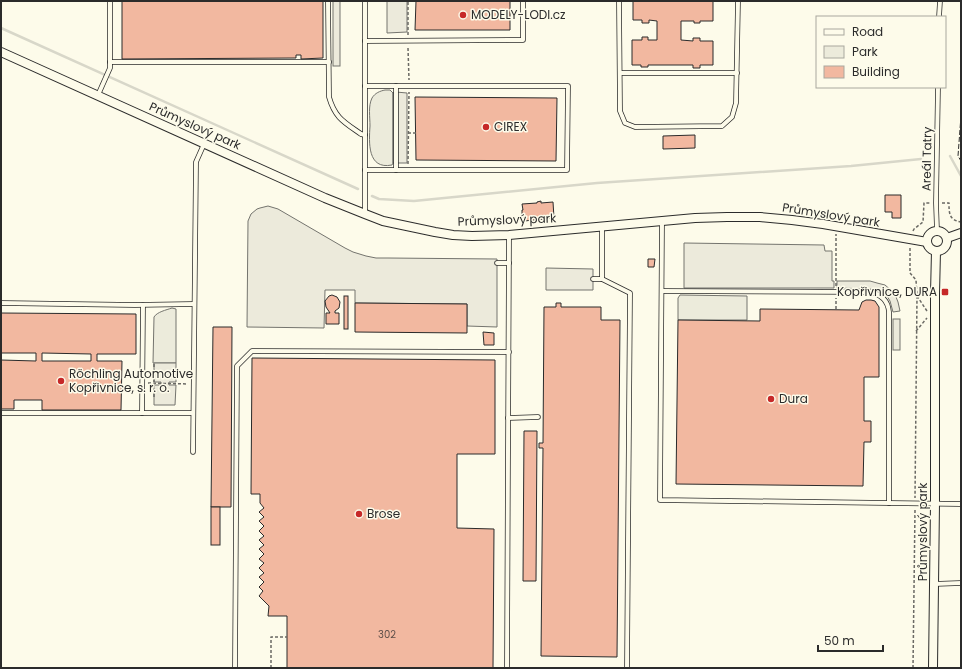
<svg xmlns="http://www.w3.org/2000/svg" width="962" height="669" font-family="Poppins,sans-serif">
<rect width="100%" height="100%" fill="#fdfbea"/>
<g fill="#ecebdb" stroke="#74746e">
<path d="M385 90H390L393 93V163L392 165C367 170 369 142 370 126 370 117 368 106 372 98 375 93 380 91 385 90Z"/>
<path d="M680 295 747 296V320H678V298Z"/>
<path d="M172 308 176 309V363H153L154 317C157 312 166 310 172 308Z"/>
</g>
<g fill="#eceadb" stroke="#74746e">
<rect x="333" y="1" width="7" height="65"/>
<path d="M387 1H407V32L387 33Z"/>
<path d="M396 92 407 93V163H393V93Z"/>
<path d="M268 206 278 209 345 248 353 252 366 256 376 258H388L497 259V327L467 326V304L355 303V290H325L324 328 247 327 248 221 251 214 257 209 260 208Z"/>
<path d="M684 243 824 245 825 251H832V281H834V288H684Z"/>
<path d="M546 268 593 269V290H546Z"/>
<path d="M837 281H870L877 283 885 285 892 291 896 297 898 302 900 311 893 312 890 301 887 296 881 292 870 289 837 288Z"/>
<rect x="893" y="319" width="7" height="31"/>
<path d="M154 363H176V382H169V385H176L175 405H154V385H161V382H154Z"/>
</g>
<g fill="none" stroke-linecap="round" stroke-linejoin="round">
<g stroke="#d8d7c9" stroke-width="2.5">
<path d="M1 28 358 189"/>
<path d="M950 156 961 176"/>
<path d="M372 196 379 199 414 201 597 183 851 166 921 159"/>
</g>
</g>
<g fill="#f2b8a0" stroke="#2b2b2b" fill-rule="evenodd">
<path d="M122 1H323V58L301 59V55H296V58L122 59Z"/>
<path d="M416 1H510V30H415Z"/>
<path d="M633 1H713V21H700V23H694V21H681V40L693 41V38H700V41H713V65H700V68H693V65H648V67H641V65H632V40H642V37H648V40H657V21L649 20V23H642V20H633Z"/>
<path d="M415 97 557 98 556 161 416 160Z"/>
<path d="M695 135V148L663 149V136Z"/>
<path d="M885 195H901V218H892V212H885Z"/>
<path d="M541 201V203L553 202 554 218 524 221 523 215H522V210H523L522 204 537 203V202Z"/>
<path d="M648 259H655L654 267H648Z"/>
<path d="M332 295 337 297 340 302 339 308 335 311V313H339V324H326V313H330L326 307 325 301 329 296Z"/>
<rect x="344" y="296" width="4" height="33"/>
<path d="M866 300H871L875 301 879 307V377H864V421H871V442H864L863 486 676 484 678 320 760 321V309L859 310 862 302Z"/>
<path d="M355 303 467 304V333L355 332Z"/>
<path d="M556 303H561V307H601V320H620L617 657 541 656 543 448H539V443H543L544 307H556Z"/>
<path d="M1 313 136 314V354H97V361H122L121 410H42V400H14V409H1V360L36 361V353H1ZM42 353 91 354V361H42Z"/>
<path d="M213 327H232L231 507H211Z"/>
<path d="M483 332 494 333V345H484Z"/>
<path d="M252 358 495 360V454H457V528L494 529 493 668H287V616H268L269 606 259 596 263 591 259 587 264 582 259 577 264 573 259 568 264 563 259 559 264 554 259 549 264 545 259 540 264 536 259 531 264 526 259 521 264 517 259 512 264 508 260 503V494H251Z"/>
<path d="M524 431H537L536 581H523Z"/>
<rect x="211" y="507" width="9" height="38"/>
</g>
<g fill="none" stroke-linecap="round" stroke-linejoin="round">
<defs>
<g id="service">
<path d="M328 1 329 97C335 118 344 122 361 134L365 135"/>
<path d="M619 1 620 111 625 123 635 127 722 126 732 117 736 103 738 1"/>
<path d="M939 17 940 1"/>
<path d="M365 41 523 40V1"/>
<path d="M110 62H329"/>
<path d="M620 73H737"/>
<path d="M98 95 110 68V1"/>
<path d="M365 170H567L568 86H365"/>
<path d="M396 170V86"/>
<path d="M365 214V1"/>
<path d="M662 221 660 500 961 504"/>
<path d="M937 231 936 203 938 87"/>
<path d="M497 263H509"/>
<path d="M593 279H602V227"/>
<path d="M602 279 630 293 627 668"/>
<path d="M662 291 869 292C881 294 888 300 889 312V503"/>
<path d="M1 303 135 305 194 304"/>
<path d="M1 413H193"/>
<path d="M142 413 143 305"/>
<path d="M508 418 538 417"/>
<path d="M193 452 196 162 204 144"/>
<path d="M934 584 961 583"/>
<path d="M235 668 237 366 252 351 509 352"/>
<path d="M507 668 509 235"/>
</g>
<g id="minor">
<path d="M1 52 325 198 365 214 383 221 435 232 453 235 472 236 509 235 695 218 727 217H760L792 220 823 224 927 242"/>
<circle cx="937" cy="241" r="10"/>
<path d="M947 238 961 233"/>
<path d="M933 668 935 503V294L936 251"/>
</g>
</defs>
<use href="#service" stroke="#2b2b2b" stroke-width="5.5"/>
<use href="#minor" stroke="#2b2b2b" stroke-width="10"/>
<g stroke="#6a6964" stroke-width="1.5" stroke-dasharray="3 2" stroke-linecap="butt">
<path d="M408 35V1"/>
<path d="M408 48 409 80"/>
<path d="M408 133H416"/>
<path d="M408 164 409 92"/>
<path d="M942 203H949C949 213 949 220 961 222"/>
<path d="M913 231 914 229 923 222 924 203H930"/>
<path d="M910 248V273L916 280 917 296 915 498"/>
<path d="M836 286V234"/>
<path d="M917 296 927 311"/>
<path d="M836 309V298"/>
<path d="M916 331 927 318"/>
<path d="M148 383 188 384"/>
<path d="M154 397V363"/>
<path d="M271 668V637H287"/>
<path d="M913 668 915 510"/>
</g>
<use href="#service" stroke="#fdfbea" stroke-width="4"/>
<use href="#minor" stroke="#fdfbea" stroke-width="8"/>
<path stroke="#2b2b2b" stroke-width="1" stroke-dasharray="5 2" stroke-linecap="butt" d="M961 116 958 156 961 161"/>
</g>
<g fill="#c62828" stroke="#fdfbea" stroke-width="1.5">
<circle cx="463" cy="15" r="4"/>
<circle cx="486" cy="127" r="4"/>
<rect x="941" y="288" width="8" height="8" rx="2"/>
<circle cx="61" cy="381" r="4"/>
<circle cx="771" cy="399" r="4"/>
<circle cx="359" cy="514" r="4"/>
</g>
<g text-anchor="middle" stroke-width="3" stroke-linejoin="round" paint-order="stroke">
<g font-size="10" fill="#5d4e48">
<text x="387" y="638">302</text>
</g>
<g font-size="12" fill="#2b2b2b" stroke="#fdfbea" text-anchor="start">
<text x="471" y="19">MODELY-LODI.cz</text>
<text x="494" y="131">CIREX</text>
<text x="937" y="296" text-anchor="end">Kopřivnice, DURA</text>
<text x="69" y="378">Röchling Automotive<tspan x="69" dy="14">Kopřivnice, s. r. o.</tspan></text>
<text x="779" y="403">Dura</text>
<text x="367" y="518">Brose</text>
</g>
<g font-size="12" fill="#2b2b2b" stroke="#fdfbea">
<text transform="translate(195 126) rotate(24)" y="4">Průmyslový park</text>
<text transform="translate(927 159) rotate(-89)" y="4">Areál Tatry</text>
<text transform="translate(831 215) rotate(9)" y="4">Průmyslový park</text>
<text transform="translate(507 220) rotate(-2)" y="4">Průmyslový park</text>
<text transform="translate(923 532) rotate(-90)" y="4">Průmyslový park</text>
</g>
</g>
<rect width="962" height="669" fill="none" stroke="#2b2b2b" stroke-width="4"/>
<rect x="816" y="16" width="130" height="72" fill="#fdfbea" stroke="#a9a89e"/>
<rect x="824" y="29" width="20" height="6" fill="#fdfbea" stroke="#a9a89e"/>
<text x="852" y="36" font-size="12" fill="#2b2b2b">Road</text>
<rect x="824" y="46" width="20" height="12" fill="#ecebdb" stroke="#a9a89e"/>
<text x="852" y="56" font-size="12" fill="#2b2b2b">Park</text>
<rect x="824" y="66" width="20" height="12" fill="#f2b8a0" stroke="#a9a89e"/>
<text x="852" y="76" font-size="12" fill="#2b2b2b">Building</text>
<path d="M818 645v6h65v-6" fill="none" stroke="#2b2b2b" stroke-width="2"/>
<text x="824" y="645" font-size="12" fill="#2b2b2b" stroke="#fdfbea" stroke-width="3" paint-order="stroke">50 m</text>
</svg>
